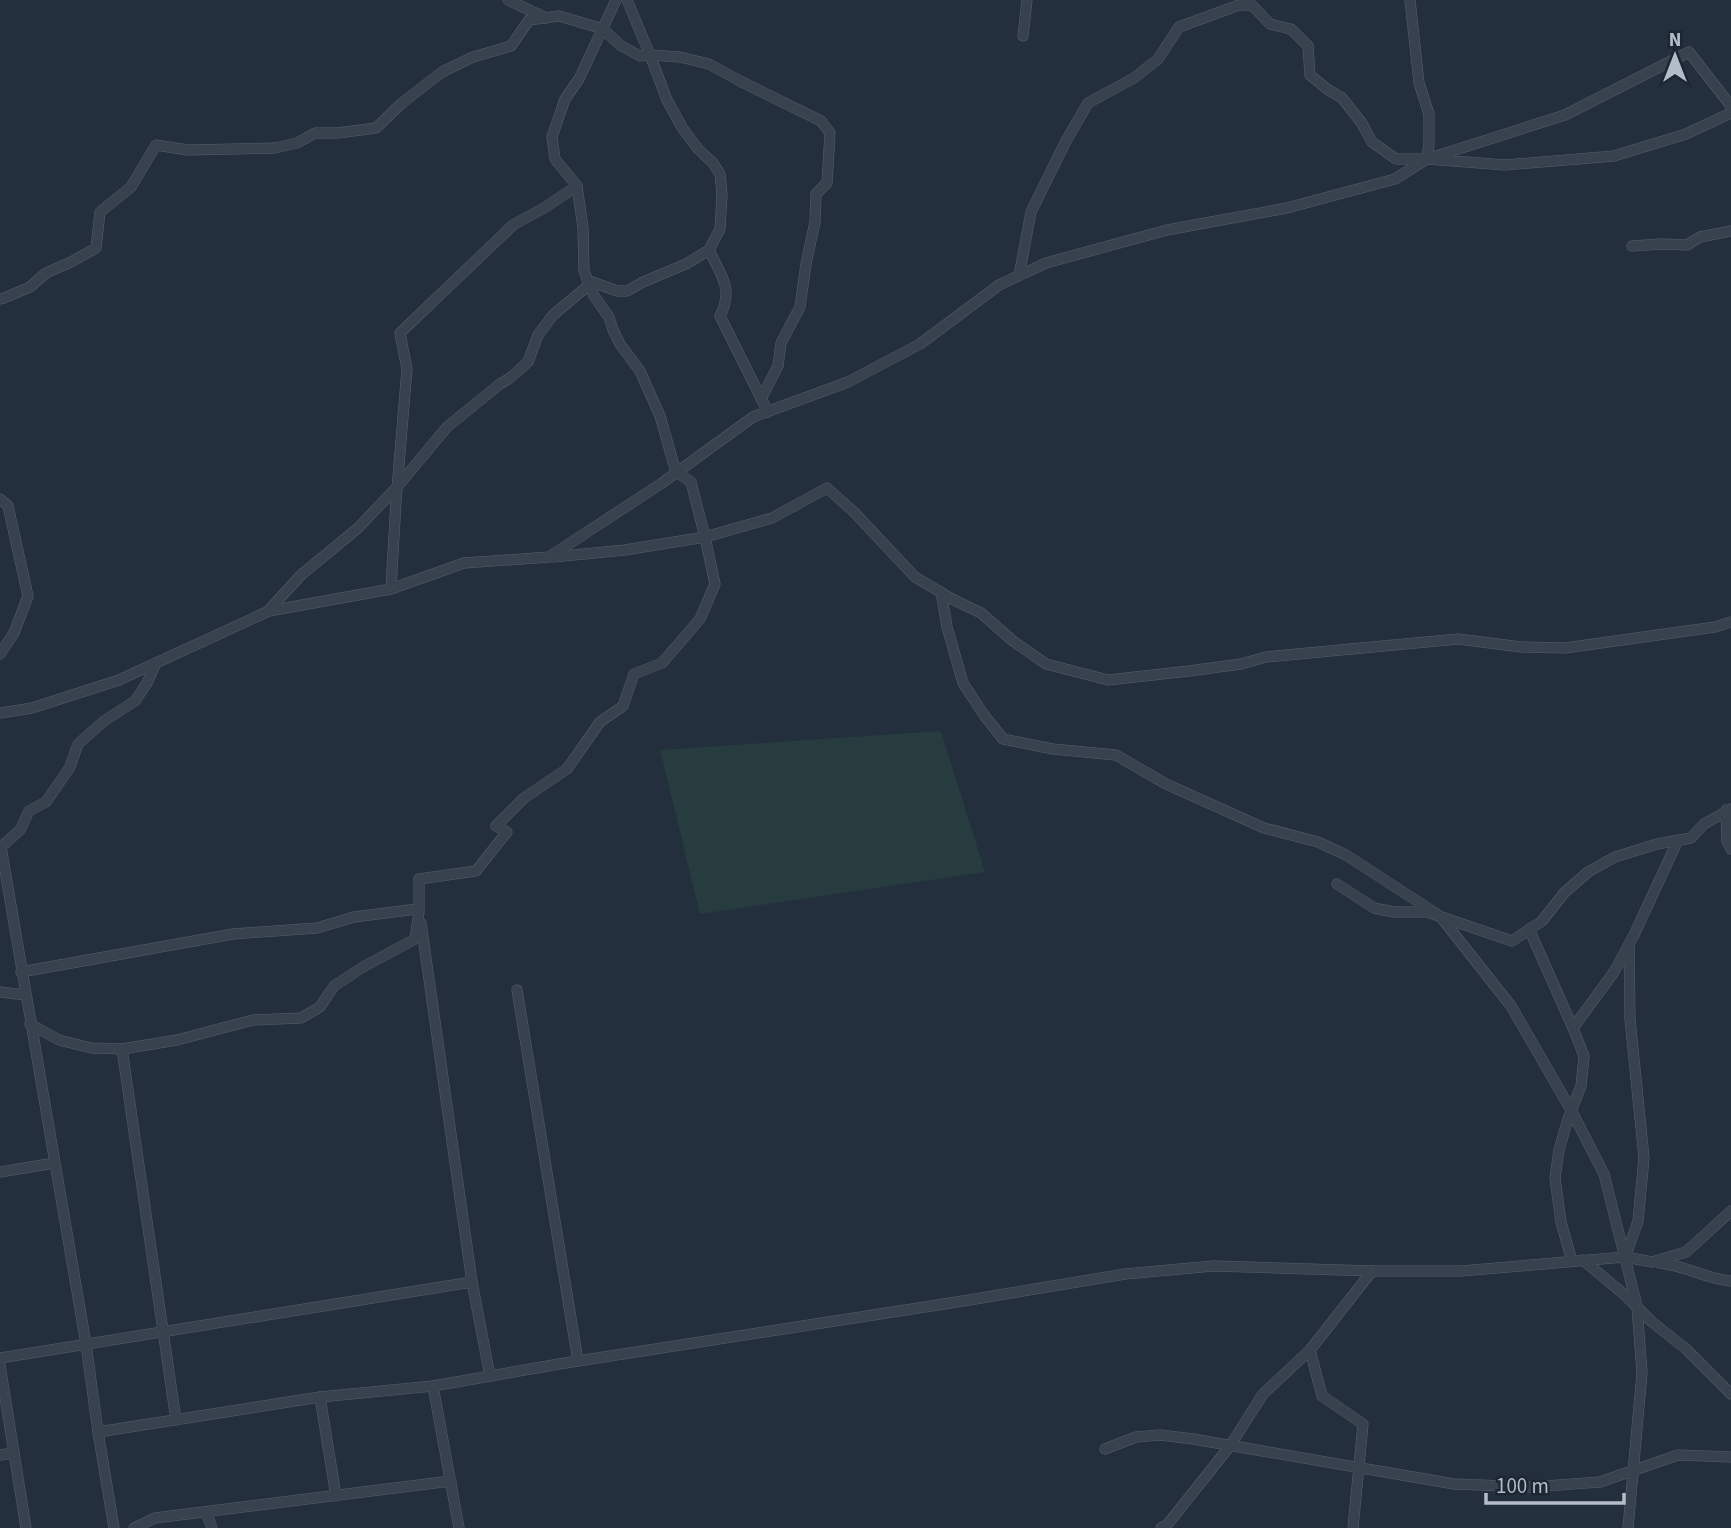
<svg xmlns="http://www.w3.org/2000/svg" width="1731" height="1528" font-family="'Source Sans 3',sans-serif">
<rect width="100%" height="100%" fill="#242f3e"/>
<path fill="#263c3f" d="M941 731 985 872 700 914 660 750Z"/>
<g fill="none" stroke-linecap="round" stroke-linejoin="round">
<defs>
<g id="minor">
<path d="M508 0 546 18"/>
<path d="M1247 0 1270 24 1291 29 1308 46 1310 75 1327 89 1342 98 1361 122 1372 142 1396 159H1427L1505 165 1614 156 1686 134 1731 113"/>
<path d="M1410 0 1419 83 1429 114V144L1427 159"/>
<path d="M1023 36 1027 0"/>
<path d="M1632 246 1661 244 1687 245 1700 237 1731 231"/>
<path d="M709 250C721 276 734 288 720 316L768 412"/>
<path d="M1019 276 1031 212 1066 141 1088 103 1134 78 1158 59 1179 27 1239 5H1251"/>
<path d="M587 280 617 291H627L643 282 686 264 709 250 720 229 722 194 720 174 713 163 698 149 683 129 667 100 650 55 627 0"/>
<path d="M0 299 4 298 30 287 46 273 71 262 96 248 100 212 131 187 156 145 188 150 275 148 297 143 315 133H337L376 128 402 103 442 72 473 57 511 46 529 20 559 16 603 29 620 45 640 56 650 55 680 57 709 64 740 81 821 121 830 133 827 183 816 194 815 222 806 264 800 307 781 343 778 366 761 399"/>
<path d="M0 499 8 506 28 596 14 633 0 654"/>
<path d="M553 557 625 550 705 537 772 518 827 488 853 511 915 577 952 599 981 613 1013 641 1046 664 1108 680 1189 671 1241 664 1266 657 1458 639 1521 647 1565 648 1715 627 1731 622"/>
<path d="M391 589 396 501 407 369 400 333 513 225 544 208 577 186"/>
<path d="M941 592 947 627 963 683 984 715 1003 739 1053 749 1116 755 1166 784 1264 828 1318 842 1346 855 1440 916 1511 1006 1571 1110 1604 1174 1637 1306 1642 1373 1628 1528"/>
<path d="M269 610 301 575 358 528 397 487 447 427 500 384 510 378 528 362 538 335 553 315 589 285"/>
<path d="M0 713 32 708 119 680 269 611 391 589 464 563 549 557 662 483 753 417 848 382 920 344 999 285 1046 263 1167 230 1287 208 1395 179 1427 159 1565 115 1689 52 1731 106"/>
<path d="M1726 810 1727 841 1731 849"/>
<path d="M1 847 86 1344 98 1432 320 1397 433 1386"/>
<path d="M0 848 20 830 29 811 46 802 70 767 78 744 104 721 135 701 147 683 156 663"/>
<path d="M1337 884 1374 908 1394 912H1427L1512 941 1542 921 1564 893 1588 872 1615 857 1657 844 1691 838 1704 824 1731 809"/>
<path d="M421 923 472 1282 490 1376"/>
<path d="M1529 929 1573 1028"/>
<path d="M21 972 233 934 317 928 354 917 417 909"/>
<path d="M517 990 578 1361"/>
<path d="M0 992 25 995"/>
<path d="M30 1024 59 1040 91 1048 122 1049 177 1040 253 1020 301 1018 320 1007 334 986 363 967 415 939 419 912V879L476 871 507 832 496 826 524 798 567 769 600 722 623 706 634 674 662 663 700 619 715 584 705 537 691 482 676 472 660 416 640 371 620 344 613 330 609 317 594 296 584 271 583 228 577 186 555 159 552 137 565 99 579 79 616 0"/>
<path d="M122 1049 176 1420"/>
<path d="M0 1172 54 1163"/>
<path d="M1626 1255 1638 1221 1644 1158 1630 1019 1629 944"/>
<path d="M1583 1260 1626 1296 1652 1322 1686 1349 1731 1394"/>
<path d="M1572 1261 1561 1222 1555 1178 1559 1150 1568 1119 1581 1086 1584 1056 1573 1028 1614 972 1634 935 1678 840"/>
<path d="M1659 1263C1684 1265 1706 1279 1731 1281"/>
<path d="M1310 1350 1322 1396 1363 1424 1353 1528"/>
<path d="M0 1358 472 1282"/>
<path d="M0 1365 26 1528"/>
<path d="M320 1397 336 1496"/>
<path d="M98 1432 114 1528"/>
<path d="M1105 1449 1136 1437 1160 1435 1193 1439 1454 1484 1531 1487 1600 1482 1678 1455 1731 1457"/>
<path d="M0 1455 14 1453"/>
<path d="M206 1512 212 1528"/>
<path d="M134 1528 155 1518 451 1481"/>
<path d="M459 1528 433 1386 559 1364 963 1301 1125 1274 1213 1266 1372 1271H1461L1625 1257 1652 1262 1686 1252 1731 1211"/>
<path d="M1161 1528 1167 1525 1230 1446 1263 1394 1310 1350 1372 1271"/>
</g>
</defs>
<use href="#minor" stroke="#565f6c" stroke-width="11"/>
<use href="#minor" stroke="#38414e" stroke-width="10"/>
</g>
<g transform="translate(1675 56)" stroke="#1d2633" stroke-width="5" paint-order="stroke">
<path d="M0-5L12 26L0 18L-12 26Z" fill="#b4bcc9"/>
<text y="-10" font-size="19" font-weight="bold" text-anchor="middle" fill="#b4bcc9">N</text>
</g>
<path d="M1486 1493v10h138v-10" fill="none" stroke="#b4bcc9" stroke-width="3.5"/>
<text x="1496" y="1493" font-size="21" fill="#b4bcc9" stroke="#1d2633" stroke-width="5" paint-order="stroke">100 m</text>
</svg>
